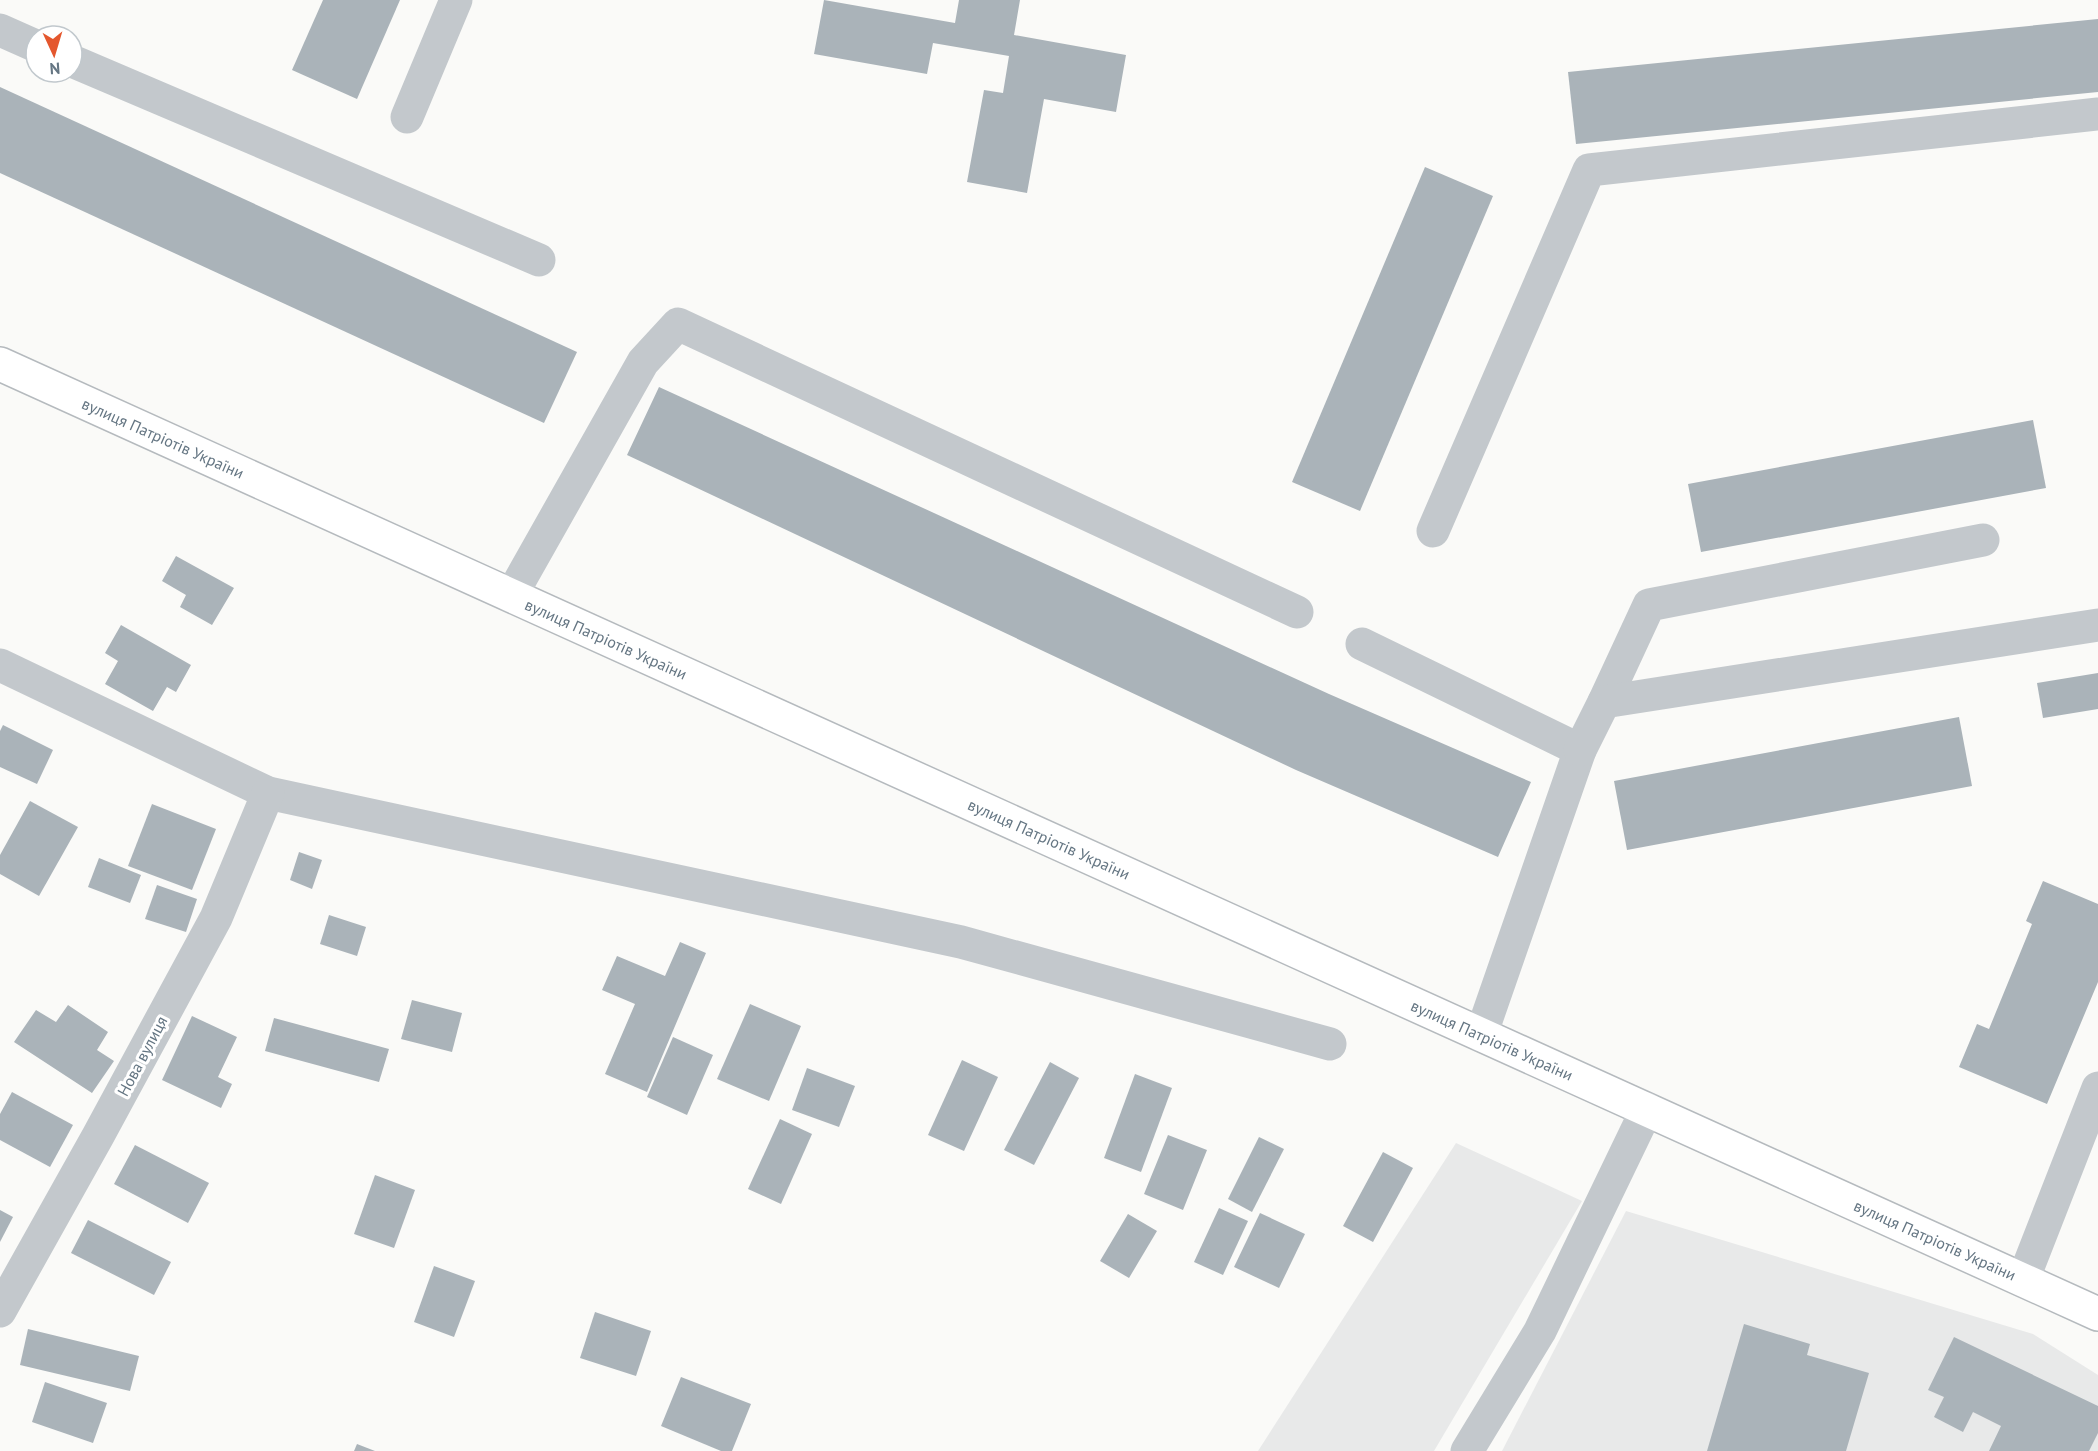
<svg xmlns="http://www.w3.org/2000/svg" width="2098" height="1451" font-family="'PT Sans',sans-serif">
<rect width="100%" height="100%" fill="#fafaf8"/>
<g fill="#e8e9e9">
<path d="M1456 1143 1582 1201 1434 1451H1258Z"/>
<path d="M1626 1211 2033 1334 2098 1375V1451H1502Z"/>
</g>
<g fill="#aab3b9">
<path d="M323 0H400L357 99 292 70Z"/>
<path d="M824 0 955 23 959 0H1020L1014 35 1126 55 1116 112 1044 99 1027 193 967 182 984 90 1003 93 1009 56 933 43 927 74 814 54Z"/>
<path d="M2098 19V92L1576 144 1568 72Z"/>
<path d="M0 87 577 352 544 423 0 173Z"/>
<path d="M1425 167 1493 196 1360 511 1292 482Z"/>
<path d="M659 387 1329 694 1531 782 1498 857 1296 770 627 455Z"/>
<path d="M2033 420 2046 488 1701 552 1688 484Z"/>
<path d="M176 556 234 588 212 625 180 607 186 595 162 581Z"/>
<path d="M121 625 191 665 176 692 167 687 153 711 105 684 118 661 105 653Z"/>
<path d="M2098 673V709L2043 718 2037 683Z"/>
<path d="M1959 717 1972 786 1627 850 1614 781Z"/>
<path d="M3 725 53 750 37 784 0 767V731Z"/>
<path d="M30 801 78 827 39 896 0 874V855Z"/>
<path d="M152 804 216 829 192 890 128 866Z"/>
<path d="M299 852 322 860 312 889 290 880Z"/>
<path d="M99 858 141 875 130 903 88 887Z"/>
<path d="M2043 881 2098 904V982L2047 1104 1959 1067 1977 1024 1989 1029 2032 924 2026 921Z"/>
<path d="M157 885 197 899 186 932 145 919Z"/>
<path d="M329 915 366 927 357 956 320 944Z"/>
<path d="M680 942 706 953 647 1092 605 1074 635 1004 602 990 617 956 665 976Z"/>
<path d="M412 1000 462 1013 452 1052 401 1039Z"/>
<path d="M750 1004 801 1026 769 1101 717 1079Z"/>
<path d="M68 1005 108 1032 97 1050 114 1061 92 1093 14 1042 36 1010 56 1022Z"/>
<path d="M192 1016 237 1037 218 1077 232 1084 221 1108 162 1080Z"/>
<path d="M274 1018 389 1049 379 1082 265 1051Z"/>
<path d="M673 1037 713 1055 687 1115 647 1097Z"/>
<path d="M962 1060 998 1077 964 1151 928 1135Z"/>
<path d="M1050 1062 1079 1078 1034 1165 1004 1150Z"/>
<path d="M807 1068 855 1086 839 1127 792 1110Z"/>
<path d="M1135 1074 1172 1088 1141 1172 1104 1158Z"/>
<path d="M12 1092 73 1125 50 1167 0 1140V1114Z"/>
<path d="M780 1119 812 1134 781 1204 748 1189Z"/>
<path d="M1168 1135 1207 1150 1183 1210 1144 1194Z"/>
<path d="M1259 1137 1284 1149 1252 1212 1228 1199Z"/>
<path d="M135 1145 209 1183 188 1223 114 1184Z"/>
<path d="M1383 1152 1413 1168 1373 1242 1343 1226Z"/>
<path d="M375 1175 415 1190 394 1248 354 1234Z"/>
<path d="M1219 1208 1248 1221 1223 1275 1194 1262Z"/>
<path d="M0 1210 13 1217 0 1242Z"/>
<path d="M1260 1213 1305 1234 1279 1288 1234 1267Z"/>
<path d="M1128 1214 1157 1231 1129 1278 1100 1261Z"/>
<path d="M88 1220 171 1262 154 1295 71 1253Z"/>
<path d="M434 1266 475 1281 454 1337 414 1322Z"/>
<path d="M595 1312 651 1331 636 1376 580 1358Z"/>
<path d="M1744 1324 1810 1344 1807 1355 1869 1373 1846 1451H1707Z"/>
<path d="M28 1329 139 1356 130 1391 20 1365Z"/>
<path d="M1954 1337 2098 1406V1433L2089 1451H1989L2001 1426 1973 1412 1963 1432 1934 1417 1944 1397 1928 1390Z"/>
<path d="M681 1377 751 1404 732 1451H721L661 1426Z"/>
<path d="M45 1382 107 1403 93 1443 32 1422Z"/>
<path d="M357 1444 375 1451H354Z"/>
</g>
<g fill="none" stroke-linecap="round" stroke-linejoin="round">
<defs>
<path id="major" d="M0 364 2098 1314"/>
</defs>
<use href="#major" stroke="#b5babe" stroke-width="36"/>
<g stroke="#c3c8cc" stroke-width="33">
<path d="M0 30 36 46"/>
<path d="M72 61 539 260"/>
<path d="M407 117 456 0"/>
<path d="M1433 531 1589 170 2098 114"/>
<path d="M511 596 643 362 678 324 1297 612"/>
<path d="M1362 644 1580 750 1481 1035"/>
<path d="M0 665 268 793 961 942 1330 1044"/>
<path d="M1604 702 1649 605 1983 540"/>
<path d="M1580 750 1604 702 2098 625"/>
<path d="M2023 1280 2098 1088"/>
<path d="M0 1311 98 1136 216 918 268 793"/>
<path d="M1467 1451 1540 1331 1647 1109"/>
</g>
<use href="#major" stroke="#fff" stroke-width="33"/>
</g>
<g text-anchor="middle" stroke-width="6" stroke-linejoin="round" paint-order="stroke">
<g font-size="16" fill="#657683" stroke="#fff">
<text transform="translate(163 438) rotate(24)" y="6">вулиця Патріотів України</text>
<text transform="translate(606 639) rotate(24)" y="6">вулиця Патріотів України</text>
<text transform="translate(1049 839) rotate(24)" y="6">вулиця Патріотів України</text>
<text transform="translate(1492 1040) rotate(24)" y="6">вулиця Патріотів України</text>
<text transform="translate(142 1056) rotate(-62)" y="6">Нова вулиця</text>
<text transform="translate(1935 1240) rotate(24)" y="6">вулиця Патріотів України</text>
</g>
</g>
<g transform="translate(54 54) rotate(176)"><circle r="28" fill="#ffffff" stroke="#c1c8cd" stroke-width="1.5"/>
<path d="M0-4.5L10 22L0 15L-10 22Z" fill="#e4572e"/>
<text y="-9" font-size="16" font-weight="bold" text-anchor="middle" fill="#657683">N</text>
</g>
</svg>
